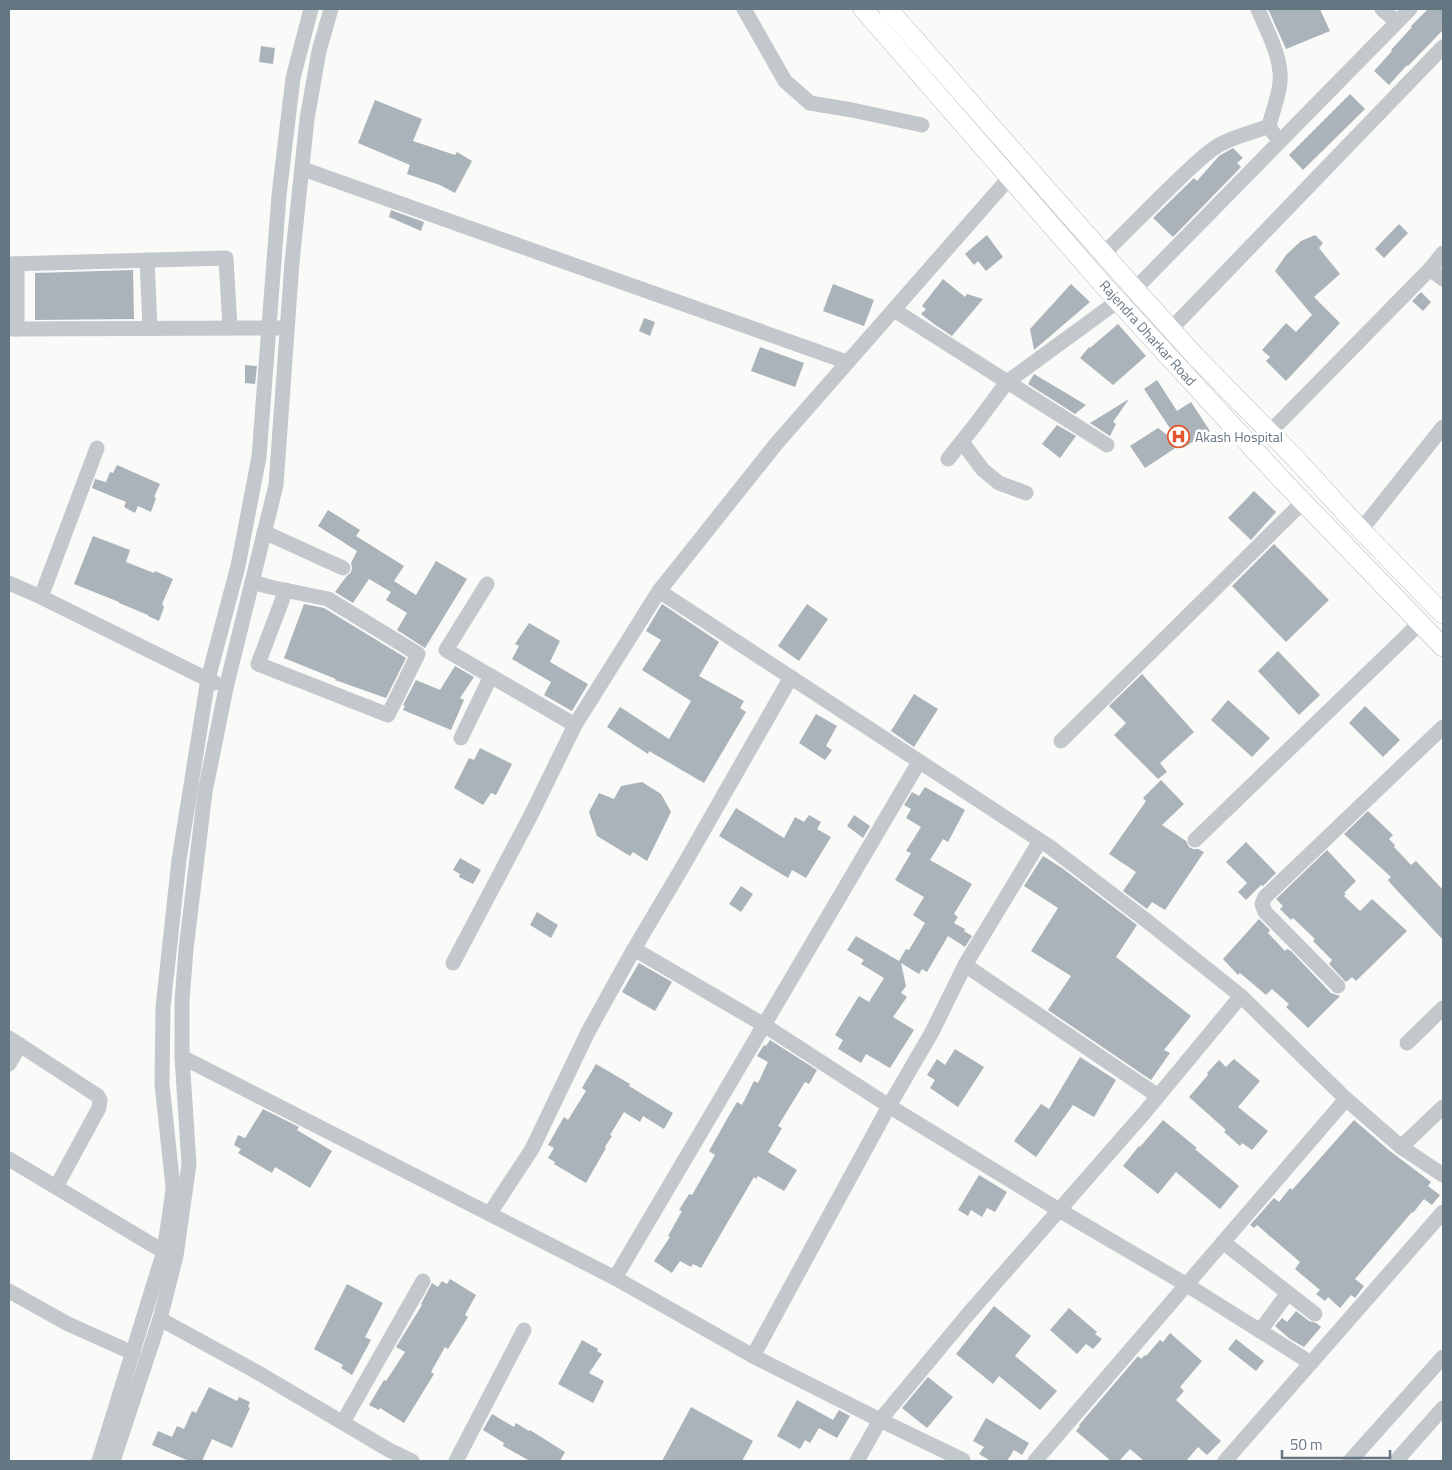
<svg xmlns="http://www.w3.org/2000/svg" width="1452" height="1470" font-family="'Titillium Web',sans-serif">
<rect width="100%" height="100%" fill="#fafaf8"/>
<g fill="#aab3b9">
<path d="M1268 9H1320L1330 31 1286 49Z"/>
<path d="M1428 9H1443V30L1408 66 1407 65 1389 85 1374 71 1392 51 1391 50 1412 27 1411 26Z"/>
<path d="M261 46 275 48 273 64 259 62Z"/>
<path d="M1350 94 1365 109 1303 170 1289 155Z"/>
<path d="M375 100 422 119 413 141 455 155 457 152 472 161 455 193 440 185 407 174 410 165 358 143Z"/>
<path d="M1233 148 1243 158 1237 163 1241 167 1173 237 1153 218 1194 178 1197 181 1219 156Z"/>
<path d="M391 210 424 222 421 231 389 217Z"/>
<path d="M1399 224 1408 233 1384 258 1375 249Z"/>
<path d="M987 235 1003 257 986 271 978 261 974 265 965 254Z"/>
<path d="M1315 235 1323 243 1319 248 1340 274 1314 297 1340 323 1286 381 1266 361 1270 357 1262 350 1286 323 1296 332 1312 315 1275 271 1286 255 1301 241Z"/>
<path d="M133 270 134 319 35 320V273Z"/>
<path d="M943 279 965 297 967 294 983 299 952 336 934 324 921 314 926 309 922 306Z"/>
<path d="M833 284 874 300 864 326 823 311Z"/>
<path d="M1071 284 1090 302 1034 350 1030 329Z"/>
<path d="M1421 292 1431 302 1423 311 1412 301Z"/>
<path d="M644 318 655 322 650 336 639 331Z"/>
<path d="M1118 324 1146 356 1113 385 1080 358 1089 347 1090 348Z"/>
<path d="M760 347 804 363 795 387 751 371Z"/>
<path d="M245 365 257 366 255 384 245 383Z"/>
<path d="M1034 374 1086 405 1075 414 1028 384Z"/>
<path d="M1157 380 1177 411 1191 402 1210 431 1183 448 1144 389Z"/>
<path d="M1129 399 1113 422 1116 424 1110 436 1090 423Z"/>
<path d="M1057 425 1076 436 1060 458 1042 444Z"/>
<path d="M1158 428 1180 445 1145 468 1130 446Z"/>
<path d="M117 465 160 484 154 497 156 498 151 512 138 506 135 513 124 507 126 502 92 488 95 479 106 482 110 472 113 473Z"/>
<path d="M1254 491 1276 512 1251 540 1228 518Z"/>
<path d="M328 510 360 530 356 536 404 566 394 581 416 595 436 561 467 579 425 648 397 630 407 613 386 600 391 592 369 579 353 603 335 592 346 577 351 572 352 568 351 563 357 551 318 526Z"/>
<path d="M93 536 130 550 126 562 154 573 155 571 173 579 162 604 164 607 159 621 148 616V615L119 603V602L74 584Z"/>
<path d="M1274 544 1329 600 1286 642 1232 586Z"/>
<path d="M304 604 324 608 406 658 386 698 335 680 336 679 284 658Z"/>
<path d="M662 604 719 642 699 676 744 701 740 708 746 712 704 783 649 751 648 754 607 727 620 707 669 739 691 701 642 670 661 640 646 631Z"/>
<path d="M807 604 828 619 799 661 778 646Z"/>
<path d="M529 623 560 641 550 662 588 684 572 711 544 695 551 682 512 659 519 646 515 644Z"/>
<path d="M1278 651 1320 695 1299 715 1258 671Z"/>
<path d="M455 666 474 677 460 698 464 700 451 730 403 710 405 706 403 705 416 680 440 690Z"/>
<path d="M1142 674 1194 732 1160 763 1167 772 1158 779 1114 735 1126 723 1109 706Z"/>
<path d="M914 694 938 709 914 747 891 731Z"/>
<path d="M1228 700 1270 738 1252 757 1211 720Z"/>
<path d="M1365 706 1400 740 1383 757 1349 723Z"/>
<path d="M816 714 837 726 826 746 832 750 825 760 799 743Z"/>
<path d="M480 748 512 764 496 795 491 793 483 805 454 788 469 758 474 760Z"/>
<path d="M1161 780 1184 804 1162 825 1186 841 1189 847 1193 849H1198L1204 852 1165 910 1152 902 1147 909 1123 891 1136 872 1109 854 1146 801 1143 798Z"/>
<path d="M642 782 661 794 671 812 647 861 633 852 630 856 597 836 589 812 599 793 614 799 621 786Z"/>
<path d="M925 787 965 810 948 842 943 839 930 860 972 884 954 914 958 917 954 923 965 929 964 931 972 936 965 947 948 936 927 972 922 969 919 974 901 963 906 986 901 993 907 997 893 1017 914 1030 890 1068 866 1054 861 1063 838 1049 843 1040 835 1035 859 996 869 1002 884 978 861 964 864 960 847 950 856 936 899 961 906 949 909 950 925 923 913 915 924 897 895 880 911 853 906 851 921 827 906 818 911 809 904 805 912 792 919 796Z"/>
<path d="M736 808 784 838 795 817 804 822 809 815 821 822 817 829 831 837 806 878 792 870 788 878 719 836Z"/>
<path d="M1368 811 1393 835 1389 839 1395 845 1394 847 1411 865 1416 861 1443 890V940L1391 884 1388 880 1391 877 1344 834Z"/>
<path d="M854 815 870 826 863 838 847 826Z"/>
<path d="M1246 842 1276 873 1263 886 1261 885 1246 900 1238 892 1247 883 1226 862Z"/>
<path d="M1327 850 1356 881 1344 893 1346 894 1344 896 1360 911 1372 899 1407 931 1356 981 1352 977 1346 982 1329 964 1332 960 1313 941 1315 939 1293 918 1291 920 1280 909 1283 906 1276 899Z"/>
<path d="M1043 856 1062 868 1137 925 1116 957 1191 1016 1164 1050 1170 1053 1151 1080 1048 1010 1071 976 1031 951 1058 908 1024 886Z"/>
<path d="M460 858 481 870 473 884 459 877 460 874 453 870Z"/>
<path d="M741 886 753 894 741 912 729 904Z"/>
<path d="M537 912 558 925 551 938 530 925Z"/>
<path d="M1259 919 1270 930 1268 933 1285 951 1287 949 1291 951 1331 993 1340 996 1308 1028 1286 1007 1289 1004 1272 989 1266 995 1240 973 1238 975 1223 959Z"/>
<path d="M639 963 672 982 655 1011 622 992Z"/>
<path d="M770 1040 817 1070 809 1084 805 1082 778 1126 782 1128 768 1152 797 1170 784 1191 758 1176 756 1179 754 1177 701 1268 693 1264 691 1267 680 1261 672 1273 654 1261 670 1237 668 1236 682 1211 679 1210 689 1194 692 1195 715 1155 709 1151 727 1119 737 1102 742 1105 754 1081 758 1083 768 1062 757 1056 764 1045 766 1046Z"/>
<path d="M955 1049 984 1067 958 1107 930 1088 935 1080 927 1075 937 1059 945 1065Z"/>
<path d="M1080 1057 1116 1080 1094 1117 1073 1105 1036 1157 1014 1141 1041 1104 1049 1109Z"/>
<path d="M1234 1059 1260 1081 1238 1107 1268 1131 1252 1150 1242 1143 1240 1146 1224 1132 1226 1130 1189 1097 1208 1075 1207 1073 1219 1060 1226 1067Z"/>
<path d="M596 1064 630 1084 629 1086 673 1113 664 1129 643 1116 640 1122 624 1112 610 1135 612 1136 605 1147 606 1148 586 1183 554 1164 555 1162 548 1158 554 1148 548 1145 564 1117 568 1120 586 1091 582 1088Z"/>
<path d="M263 1109 299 1127 297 1130 332 1151 310 1188 275 1167 272 1173 238 1153 241 1149 234 1145 238 1135 245 1138Z"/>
<path d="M1163 1120 1197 1148 1195 1149 1239 1186 1220 1209 1176 1172 1158 1194 1123 1166 1139 1146 1140 1147Z"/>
<path d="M1354 1120 1390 1151 1431 1182 1428 1186 1440 1195 1432 1205 1424 1199 1413 1213 1412 1212 1355 1279 1364 1286 1355 1298 1351 1295 1340 1308 1328 1297 1325 1301 1316 1294 1320 1290 1295 1269 1300 1262 1257 1225 1254 1228 1250 1225 1274 1198 1279 1202 1290 1188 1292 1190Z"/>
<path d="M979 1175 1007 1192 995 1212 987 1208 982 1217 971 1210 968 1216 958 1210Z"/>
<path d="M450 1279 476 1295 465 1315 468 1317 448 1349 445 1347 431 1372 434 1374 404 1423 380 1408 379 1410 369 1405 384 1380 386 1381 405 1352 396 1347 422 1305 421 1304 432 1283 438 1287 442 1281 447 1284Z"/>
<path d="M347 1284 383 1303 365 1337 371 1340 352 1375 341 1368 343 1365 314 1349Z"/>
<path d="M994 1306 1031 1336 1015 1356 1057 1391 1040 1410 999 1376 993 1384 956 1354Z"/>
<path d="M1069 1308 1097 1332 1095 1334 1102 1339 1093 1349 1086 1344 1077 1354 1050 1330Z"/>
<path d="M1296 1311 1309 1321 1316 1323 1321 1327 1304 1347 1290 1339 1275 1326 1282 1318 1287 1322Z"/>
<path d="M1170 1333 1202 1361 1180 1387 1184 1391 1176 1400 1221 1441 1207 1455 1198 1447 1186 1461H1144L1130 1449 1119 1461H1111L1076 1431 1080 1426 1079 1425 1138 1356 1141 1359 1145 1355 1146 1356 1160 1340 1163 1342Z"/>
<path d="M1236 1339 1264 1361 1256 1371 1228 1349Z"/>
<path d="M582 1340 598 1349 597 1351 602 1354 589 1373 604 1381 593 1403 558 1384Z"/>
<path d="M928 1377 953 1397 927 1428 902 1408Z"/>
<path d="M209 1387 237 1401 239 1397 250 1402 248 1407 250 1408 232 1448 212 1439 202 1461H189L152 1445 158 1431 172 1437 177 1426 184 1429 192 1411 196 1413Z"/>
<path d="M797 1400 833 1420 839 1410 850 1416 837 1438 819 1428 810 1443 805 1440 800 1449 777 1436Z"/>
<path d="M691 1407 753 1441 742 1461H662Z"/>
<path d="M492 1414 514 1427 516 1423 529 1431 530 1430 565 1452 560 1461H530L503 1446 504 1443 483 1430Z"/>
<path d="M986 1418 1029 1443 1022 1455 1014 1450 1007 1461H991L979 1454 984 1447 973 1441Z"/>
</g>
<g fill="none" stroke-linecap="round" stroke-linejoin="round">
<defs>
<g id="major">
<path d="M863 9 1105 287 1282 480 1443 647"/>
<path d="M888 9 1116 268 1196 357 1295 458 1361 530 1443 614"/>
</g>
</defs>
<use href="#major" stroke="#b5babe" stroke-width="20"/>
<g stroke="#c3c8cc" stroke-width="15">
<path d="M744 9 785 81 810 103 852 110 922 125"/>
<path d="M1258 9C1266 29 1278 50 1280 72 1282 89 1273 109 1269 126L1274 134"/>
<path d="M1382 9 1397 22"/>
<path d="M303 169 847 362"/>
<path d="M1103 254C1129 229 1154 203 1180 178 1192 167 1205 153 1219 145 1235 136 1252 133 1269 126"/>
<path d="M147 260 150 328"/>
<path d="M9 264 226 258 230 328"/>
<path d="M1430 269 1443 279"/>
<path d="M1135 289 1410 9"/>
<path d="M894 310 1107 445"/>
<path d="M9 329 280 328"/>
<path d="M17 329V264"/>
<path d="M1171 329 1443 47"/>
<path d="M1270 432 1430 269 1443 253"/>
<path d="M962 442 983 470 999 483 1026 493"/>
<path d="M948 459 975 425 1007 382 1118 301"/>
<path d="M1361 530 1443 427"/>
<path d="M264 532 343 568"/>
<path d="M252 582 270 587 328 599 418 654 388 715 258 664 286 590"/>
<path d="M9 583 41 597 215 683"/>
<path d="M487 584 446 650 575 725"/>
<path d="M659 591 1050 847 1147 921 1241 996"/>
<path d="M41 597 97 448"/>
<path d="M461 738 491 676"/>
<path d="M1061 741 1304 501"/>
<path d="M1195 840 1420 623"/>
<path d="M634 949 764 1025 889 1106 1059 1210 1187 1285 1311 1363"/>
<path d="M453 963 531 815 575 725 659 591 776 444 1010 177 1026 165"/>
<path d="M965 965 1158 1096"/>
<path d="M1338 986 1265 912 1262 904 1265 897 1443 727"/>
<path d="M9 1038 98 1096 100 1100 99 1108 56 1187"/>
<path d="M1407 1043 1443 1008"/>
<path d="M182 1057 615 1278 753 1356 880 1420 963 1460"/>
<path d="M9 1064 20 1045"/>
<path d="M1401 1147 1443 1107"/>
<path d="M9 1159 156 1247 164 1251"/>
<path d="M490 1213 532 1149 588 1032 634 949 682 868 791 677"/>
<path d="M1223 1242 1288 1293 1260 1331"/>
<path d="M615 1278 919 762"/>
<path d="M9 1291 68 1324 133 1353"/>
<path d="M1288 1293 1315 1314"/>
<path d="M160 1319 255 1371 389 1450 412 1461"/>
<path d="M753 1356 889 1106 932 1032 965 965 1040 841"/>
<path d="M343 1422 423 1281"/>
<path d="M99 1461 164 1251 171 1205 173 1187 162 1084 163 1007 179 860 208 679 238 566 259 457 279 195 293 78 311 9"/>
<path d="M113 1461 160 1319 176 1256 189 1164 182 1057V1001L186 949 205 792 226 688 276 485 292 262 307 119 319 51 331 9"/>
<path d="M456 1461 524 1330"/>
<path d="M857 1461 880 1420 969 1313 1145 1112 1241 996 1346 1099 1401 1147 1443 1175"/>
<path d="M1035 1461 1346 1099"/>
<path d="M1225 1461 1443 1212"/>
<path d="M1350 1461 1443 1357"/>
<path d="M1396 1461 1443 1408"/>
</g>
<use href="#major" stroke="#fff" stroke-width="19"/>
</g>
<defs>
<symbol id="hospital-ring" viewBox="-11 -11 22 22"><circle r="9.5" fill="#fff" stroke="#e4572e" stroke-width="1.5"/><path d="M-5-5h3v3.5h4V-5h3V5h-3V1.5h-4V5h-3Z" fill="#e4572e"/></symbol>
</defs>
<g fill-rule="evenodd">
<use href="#hospital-ring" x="1166" y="424" width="25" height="25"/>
</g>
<g text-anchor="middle" stroke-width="5" stroke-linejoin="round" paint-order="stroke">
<g font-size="14" fill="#657683" stroke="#fff">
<text transform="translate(1148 333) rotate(48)" y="5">Rajendra Dharkar Road</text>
</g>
<g font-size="14" fill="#657683" stroke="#fff" text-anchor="start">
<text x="1195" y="442">Akash Hospital</text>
</g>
</g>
<rect width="1452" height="1470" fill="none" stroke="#657683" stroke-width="20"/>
<path d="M1282 1450v8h108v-8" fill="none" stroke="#657683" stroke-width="2.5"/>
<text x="1290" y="1450" font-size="15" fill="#657683" stroke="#ffffff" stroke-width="4" paint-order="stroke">50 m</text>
</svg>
